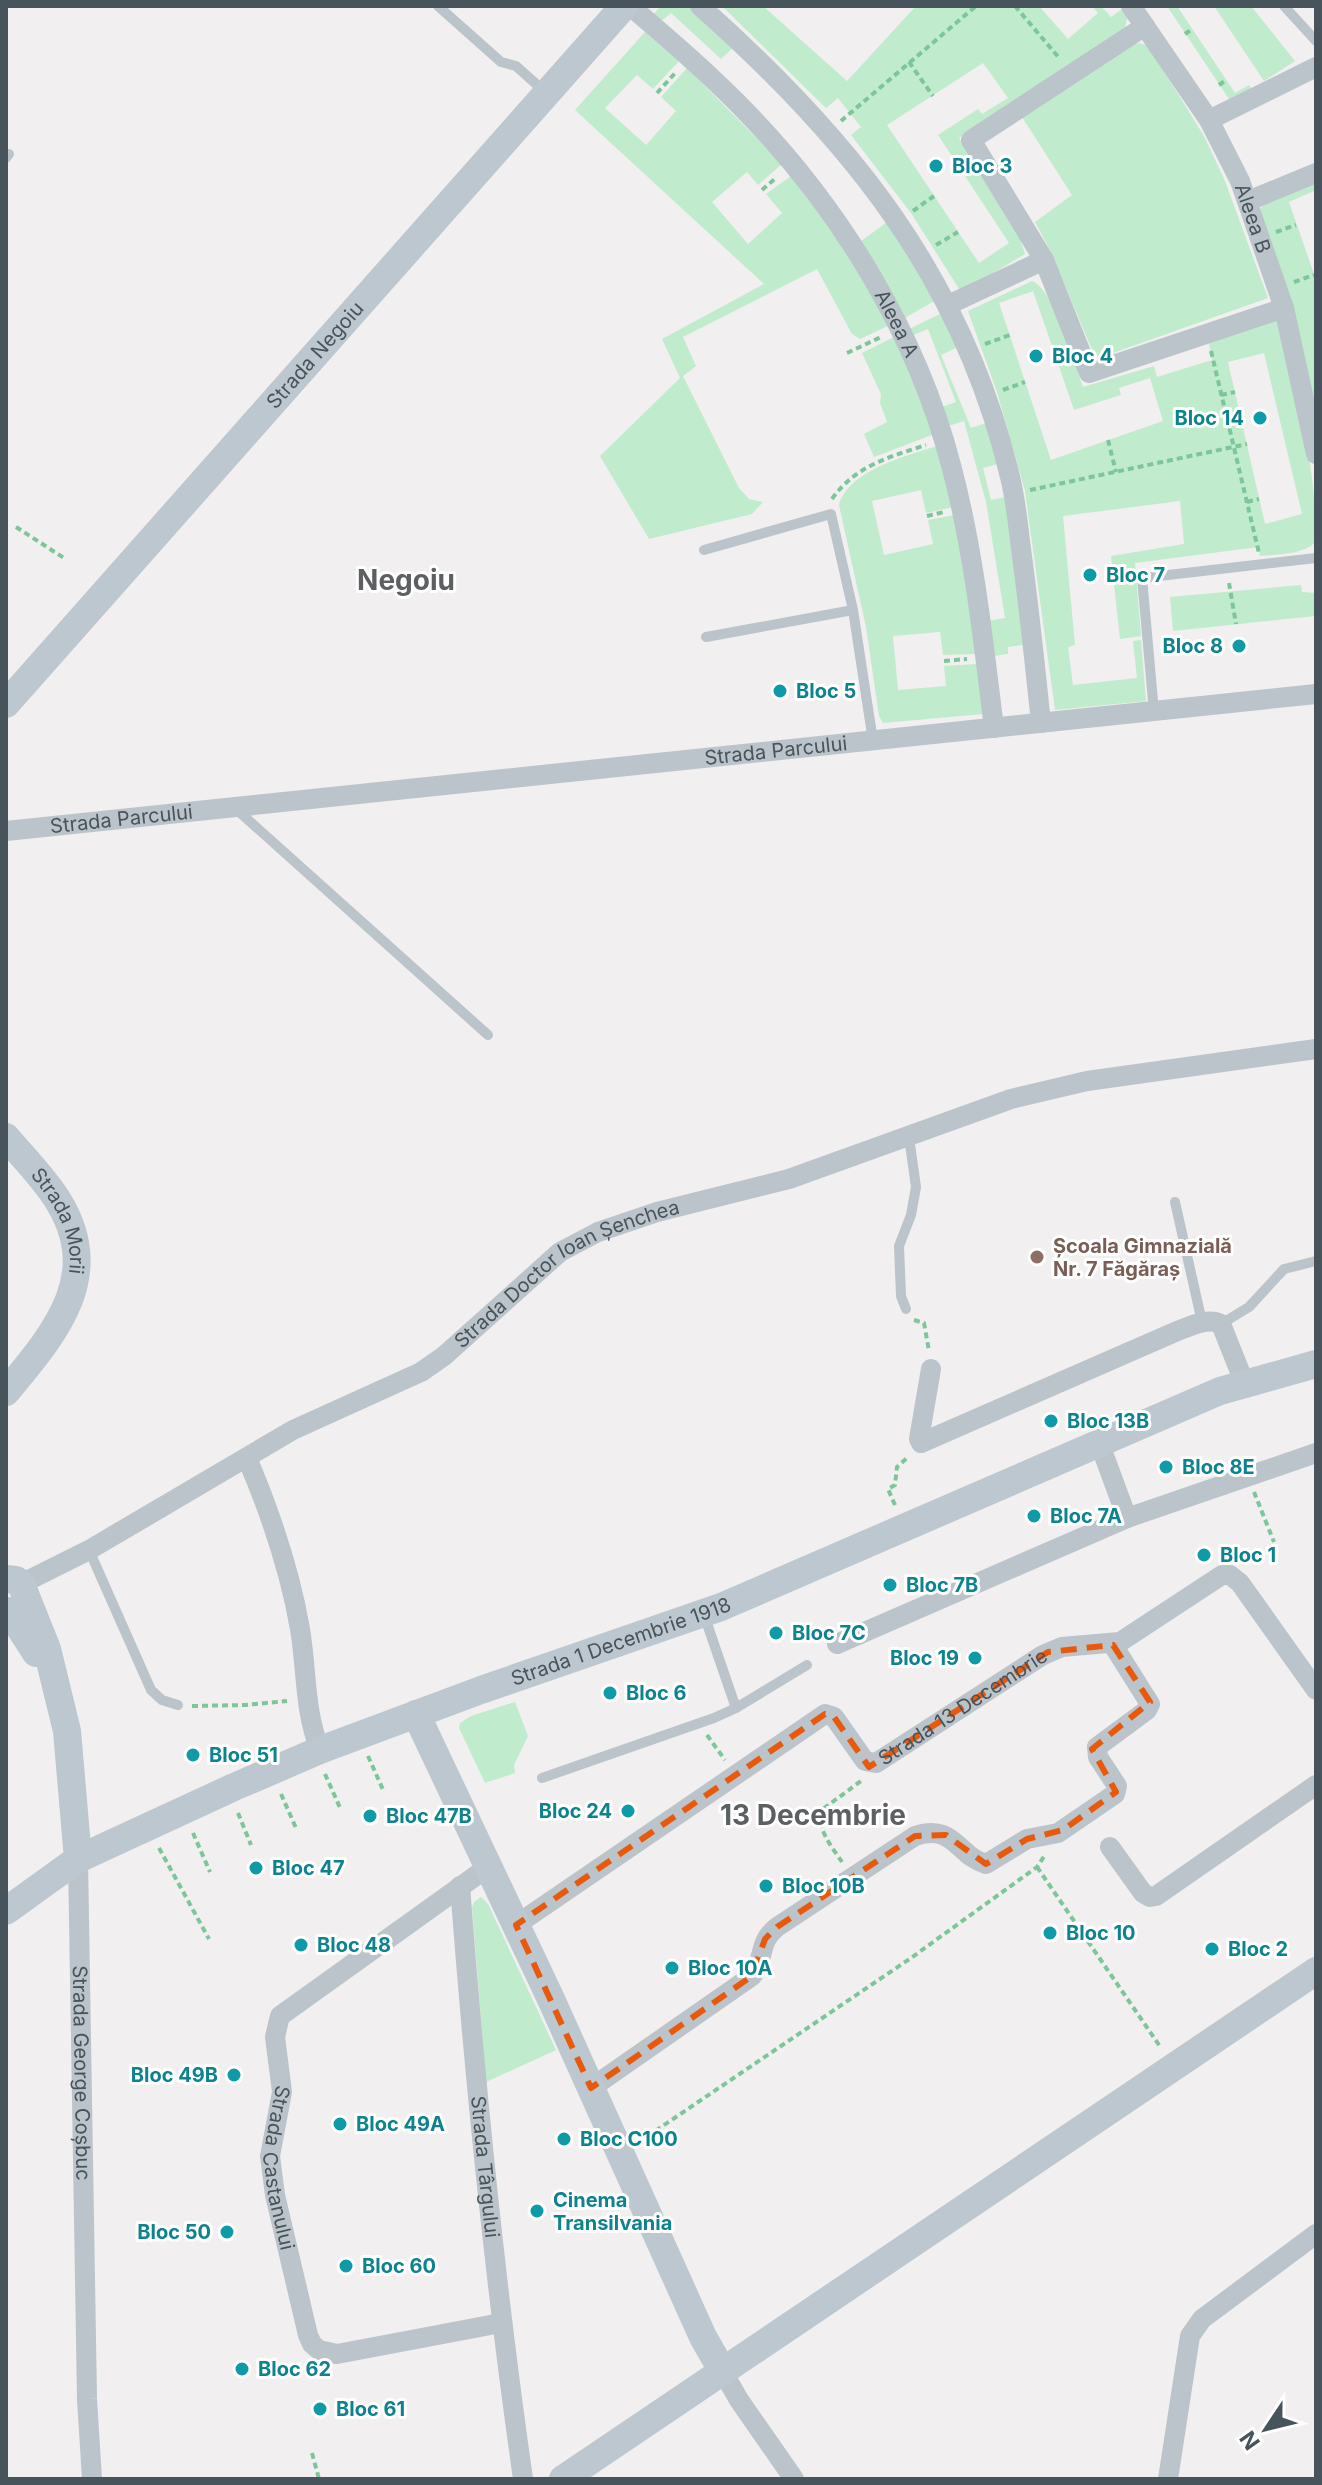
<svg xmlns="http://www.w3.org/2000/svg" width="1322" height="2485" font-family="Inter,sans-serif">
<rect width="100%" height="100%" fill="#f1efef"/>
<g fill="#c1ebcd" fill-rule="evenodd">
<path d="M661 6H693L736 45 721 59 671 13 659 23 652 16Z"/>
<path d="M722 6H763L847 81 916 6H1039L1068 39 1098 13 1092 6H1101L1111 17 1122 9 1128 14 1125 28 959 138 1013 218 1025 254 961 292 911 213 851 135 861 127 838 98 826 108ZM983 63 1008 98 982 114 978 109 938 135 1009 243 979 263 887 125Z"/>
<path d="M1167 6H1177L1235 93 1249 85 1254 92 1233 105Z"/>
<path d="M1214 6H1251L1295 61 1264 81Z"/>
<path d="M645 32 679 61 653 89 637 75 605 108 646 145 676 111 661 97 687 68 782 164 758 185 747 172 712 202 748 244 782 213 766 194 791 176 842 244 890 325 860 339 852 334 817 269 683 337 696 366 683 376 739 488 749 499 763 502 752 514 649 539 600 456 680 378 662 339 764 284 575 110Z"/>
<path d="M1140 43 1148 46 1204 136 1225 181 1268 298 1096 359 1050 250 1035 222 1072 195 1022 117 1132 45Z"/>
<path d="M1310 185H1316V190L1289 202 1316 280V411L1260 210 1263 203Z"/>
<path d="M894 217 943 296 903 319 857 244Z"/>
<path d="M1032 281C1055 290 1075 364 1083 387L1154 366 1157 377 1212 360 1208 339 1278 319C1298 391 1316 467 1316 542 1302 555 1279 554 1260 556L1258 547 1135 563 1141 636 1120 639 1111 556 1184 544 1180 501 1063 516 1075 645 1068 647 1073 685 1137 678 1133 641 1141 640 1146 701 1055 710 1025 491 997 392 968 311ZM1033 291 1074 410 1121 395 1119 388 1150 378 1163 421 1051 460 999 303ZM1264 353 1302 514 1265 524 1228 362Z"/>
<path d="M944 312 958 347 941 355 971 428 990 422 1002 463 983 468 991 500 1006 497 1027 644 1008 647V654L993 656 987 621 1005 618 986 502 964 421 942 428 936 409 956 402 928 329 904 339 901 333Z"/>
<path d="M898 335 937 433 874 457 864 434 887 422 880 403 881 394 862 353Z"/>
<path d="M940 445 954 507 926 513 921 490 872 501 884 555 933 544 928 520 955 515 976 654 943 655 940 632 893 636 898 690 946 686 944 666 977 664 983 714 883 723 879 716 866 627 839 505C848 470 909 455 940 445Z"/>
<path d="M1301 585 1302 592 1316 593V616L1173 631 1170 597Z"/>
<path d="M515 1702 528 1736 514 1765 515 1773 485 1783 459 1728 460 1723 471 1716Z"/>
<path d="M481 1897 488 1904 556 2050 486 2082 472 1907 474 1902Z"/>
</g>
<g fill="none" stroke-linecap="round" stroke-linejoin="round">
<g stroke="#7cc699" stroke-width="4" stroke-dasharray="6 4" stroke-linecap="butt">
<path d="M1015 6 1060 59"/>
<path d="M1185 34 1192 29"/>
<path d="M909 62 933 96"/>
<path d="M1219 85 1226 80"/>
<path d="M657 93 677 71"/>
<path d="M841 121 976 6"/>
<path d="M762 190 777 177"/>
<path d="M913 211 934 196"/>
<path d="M1276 232 1296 225"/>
<path d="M936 245 958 232"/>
<path d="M1294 282 1314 275"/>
<path d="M985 344 1010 335"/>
<path d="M1211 351 1259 553"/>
<path d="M847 353 881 337"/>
<path d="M1003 390 1025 382"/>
<path d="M1221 395 1235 392"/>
<path d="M1108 440 1116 472"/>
<path d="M1030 490 1247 444"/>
<path d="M832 499C855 466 889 457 926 445"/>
<path d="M1247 502 1259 499"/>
<path d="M927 516 944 512"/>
<path d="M16 527 64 558"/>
<path d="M1229 583 1236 624"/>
<path d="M944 661 967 659"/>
<path d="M914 1320 924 1323 929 1351"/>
<path d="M1254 1492 1274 1542"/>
<path d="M895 1505 888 1489 895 1485 897 1467 908 1457"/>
<path d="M192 1706 245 1705 287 1701"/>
<path d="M707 1735 725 1760"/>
<path d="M368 1756 384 1792"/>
<path d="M325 1774 341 1810"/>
<path d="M281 1794 296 1828"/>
<path d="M238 1813 251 1845"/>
<path d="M193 1833 210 1872"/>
<path d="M159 1848 209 1939"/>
<path d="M842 1862C832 1847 814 1826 823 1809L861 1781"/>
<path d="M1037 1867 1161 2048"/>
<path d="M639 2142 911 1958 1037 1867 1045 1855"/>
<path d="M312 2453 319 2479"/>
</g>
<g stroke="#bbc4ca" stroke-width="10">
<path d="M438 6 501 62 516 66 544 91"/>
<path d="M1284 6 1316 41"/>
<path d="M6 158 9 154"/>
<path d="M704 550 831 514 853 610"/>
<path d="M706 637 853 610 873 741"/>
<path d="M1154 712 1142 578 1316 558"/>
<path d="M236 809 488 1035"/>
<path d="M1175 1202 1202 1322"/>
<path d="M906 1309 901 1296 899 1246 911 1215 916 1187 909 1137"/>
<path d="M1221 1324 1249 1307 1284 1269 1316 1261"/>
<path d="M89 1550 151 1690 162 1700 178 1705"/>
<path d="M704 1615 736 1708"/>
<path d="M542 1778 714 1718 736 1708 807 1665"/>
</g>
<g stroke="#bbc4ca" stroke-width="20">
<path id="s1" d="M630 6C671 41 713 77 750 116 843 213 917 335 951 465 974 551 983 640 994 728"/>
<path d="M700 6C850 139 963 278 1010 477 1016 501 1018 525 1021 549 1029 607 1035 665 1041 723"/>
<path id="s2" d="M1131 6 1209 120 1240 181 1284 308 1316 454"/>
<path d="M1145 26 971 140 1044 260 1089 373 1284 308"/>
<path d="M1209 120 1316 67"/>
<path d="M1248 201 1316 173"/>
<path d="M948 305 1044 260"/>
<path id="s3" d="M6 831 1316 694"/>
<path d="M931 1369 919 1439 921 1443 1175 1332C1189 1327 1206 1317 1221 1324L1244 1382"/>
<path d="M1099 1442 1127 1518"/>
<path d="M247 1458C270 1512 290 1571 300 1629 307 1671 304 1710 320 1750"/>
<path id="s4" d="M21 1584 89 1550 293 1430 421 1372 444 1356 560 1252 598 1232 657 1212 789 1179 1011 1099 1087 1081 1316 1049"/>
<path d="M837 1644 1127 1518 1316 1453"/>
<path d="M1110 1847 1143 1893 1150 1897 1156 1896 1316 1785"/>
<path id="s5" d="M78 1859 87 2399 92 2479"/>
<path id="s6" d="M488 1867 280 2016 275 2037 282 2092 270 2156 275 2195 308 2335 312 2344 319 2350 337 2354 501 2323"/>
<path id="s7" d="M460 1886C475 2085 495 2282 523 2479"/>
<path id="s8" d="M516 1925 825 1714 834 1717 865 1761 876 1763 1043 1655 1062 1647 1120 1642 1222 1575H1230L1240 1583 1316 1690"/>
<path d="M591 2088 752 1976C766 1958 757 1943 777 1927L915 1836C955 1823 957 1856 986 1864L1027 1839 1058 1833 1115 1794 1117 1786 1098 1757 1097 1747 1147 1710 1150 1704 1113 1645"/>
<path d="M723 2372 739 2400 794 2479"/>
<path d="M1168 2479 1190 2336 1202 2319 1316 2234"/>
</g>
<g stroke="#bcc7cf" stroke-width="28">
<path id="s9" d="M6 704 624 6"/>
<path id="s10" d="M6 1137C23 1157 43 1177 57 1199 106 1276 54 1334 6 1392"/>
<path d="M6 1579 16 1580 21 1584 47 1649 67 1731 78 1859"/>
<path d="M9 1611 36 1653"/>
<path d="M416 1714 550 1997 703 2337 723 2372"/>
<path id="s11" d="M6 1911 78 1859 234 1787 320 1750 481 1690 721 1607 1220 1391 1316 1364"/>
<path d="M563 2479 1316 1971"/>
</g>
</g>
<path fill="none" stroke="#e8590c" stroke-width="6" stroke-dasharray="16 10" stroke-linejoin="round" d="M1113 1645 1150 1702 1092 1749 1116 1792 1063 1830 1027 1839 986 1864 946 1835 915 1836 777 1927 765 1939 752 1976 591 2088 516 1925 825 1714 834 1717 869 1767 1048 1652Z"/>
<g fill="#0f9aa8" stroke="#fff" stroke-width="3">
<circle cx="936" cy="166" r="8"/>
<circle cx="1036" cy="356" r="8"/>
<circle cx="1260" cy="418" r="8"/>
<circle cx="1090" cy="575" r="8"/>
<circle cx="1239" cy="646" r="8"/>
<circle cx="780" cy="691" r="8"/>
<circle cx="1051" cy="1421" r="8"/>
<circle cx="1166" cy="1467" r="8"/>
<circle cx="1034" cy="1516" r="8"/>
<circle cx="1204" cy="1555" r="8"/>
<circle cx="890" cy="1585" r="8"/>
<circle cx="776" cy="1633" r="8"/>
<circle cx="975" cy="1658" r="8"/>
<circle cx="610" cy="1693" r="8"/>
<circle cx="193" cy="1755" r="8"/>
<circle cx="628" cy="1811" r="8"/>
<circle cx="370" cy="1816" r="8"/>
<circle cx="256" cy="1868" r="8"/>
<circle cx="766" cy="1886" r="8"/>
<circle cx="1050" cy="1933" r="8"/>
<circle cx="301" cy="1945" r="8"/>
<circle cx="1212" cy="1949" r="8"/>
<circle cx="672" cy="1968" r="8"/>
<circle cx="234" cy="2075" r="8"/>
<circle cx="340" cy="2124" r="8"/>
<circle cx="564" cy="2139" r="8"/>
<circle cx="537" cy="2211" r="8"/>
<circle cx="227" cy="2232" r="8"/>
<circle cx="346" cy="2266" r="8"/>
<circle cx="242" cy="2369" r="8"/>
<circle cx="320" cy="2409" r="8"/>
</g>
<circle fill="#8d6e63" stroke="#fff" stroke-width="3" cx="1037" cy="1257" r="8"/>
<g text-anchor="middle" stroke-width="6" stroke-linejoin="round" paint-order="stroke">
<g font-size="20" font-weight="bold" fill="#0d838f" stroke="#fff" text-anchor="start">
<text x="952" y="173">Bloc 3</text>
<text x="1052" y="363">Bloc 4</text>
<text x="1244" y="425" text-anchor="end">Bloc 14</text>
<text x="1106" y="582">Bloc 7</text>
<text x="1223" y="653" text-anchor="end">Bloc 8</text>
<text x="796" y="698">Bloc 5</text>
<text x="1067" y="1428">Bloc 13B</text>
<text x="1182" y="1474">Bloc 8E</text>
<text x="1050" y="1523">Bloc 7A</text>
<text x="1220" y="1562">Bloc 1</text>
<text x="906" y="1592">Bloc 7B</text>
<text x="792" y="1640">Bloc 7C</text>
<text x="959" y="1665" text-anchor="end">Bloc 19</text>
<text x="626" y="1700">Bloc 6</text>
<text x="209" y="1762">Bloc 51</text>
<text x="612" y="1818" text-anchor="end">Bloc 24</text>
<text x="386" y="1823">Bloc 47B</text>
<text x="272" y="1875">Bloc 47</text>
<text x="782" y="1893">Bloc 10B</text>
<text x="1066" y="1940">Bloc 10</text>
<text x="317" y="1952">Bloc 48</text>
<text x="1228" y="1956">Bloc 2</text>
<text x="688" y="1975">Bloc 10A</text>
<text x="218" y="2082" text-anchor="end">Bloc 49B</text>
<text x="356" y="2131">Bloc 49A</text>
<text x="580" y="2146">Bloc C100</text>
<text x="553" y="2207">Cinema<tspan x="553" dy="23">Transilvania</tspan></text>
<text x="211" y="2239" text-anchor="end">Bloc 50</text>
<text x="362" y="2273">Bloc 60</text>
<text x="258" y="2376">Bloc 62</text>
<text x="336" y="2416">Bloc 61</text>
</g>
<g font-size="20" fill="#48545b" stroke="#fff">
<text dy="7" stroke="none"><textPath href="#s2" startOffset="246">Aleea B</textPath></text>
<text dy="7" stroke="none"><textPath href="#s1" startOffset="418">Aleea A</textPath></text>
<text dy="7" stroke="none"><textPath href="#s9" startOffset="466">Strada Negoiu</textPath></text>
<text dy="7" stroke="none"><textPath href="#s3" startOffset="774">Strada Parcului</textPath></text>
<text dy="7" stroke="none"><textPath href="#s3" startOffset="116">Strada Parcului</textPath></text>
<text dy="7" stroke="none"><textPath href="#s10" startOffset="102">Strada Morii</textPath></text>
<text dy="7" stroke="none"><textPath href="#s4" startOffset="632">Strada Doctor Ioan Șenchea</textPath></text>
<text dy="7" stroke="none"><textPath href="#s11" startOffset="674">Strada 1 Decembrie 1918</textPath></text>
<text dy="7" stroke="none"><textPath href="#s8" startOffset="552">Strada 13 Decembrie</textPath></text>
<text dy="7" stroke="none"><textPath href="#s5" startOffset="214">Strada George Coșbuc</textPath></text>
<text dy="7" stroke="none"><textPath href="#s6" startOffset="410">Strada Castanului</textPath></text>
<text dy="7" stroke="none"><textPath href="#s7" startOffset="282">Strada Târgului</textPath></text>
</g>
<g font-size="20" font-weight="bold" fill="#785e54" stroke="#fff" text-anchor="start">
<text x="1053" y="1253">Școala Gimnazială<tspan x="1053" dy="23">Nr. 7 Făgăraș</tspan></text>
</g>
<g font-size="28" font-weight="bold" fill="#5c6063" stroke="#fff">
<text x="406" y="590">Negoiu</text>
<text x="813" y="1825">13 Decembrie</text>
</g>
</g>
<rect width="1322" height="2485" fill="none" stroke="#48545b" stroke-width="16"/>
<g transform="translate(1266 2429) rotate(235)" stroke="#ffffff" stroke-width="6" paint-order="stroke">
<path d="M0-6L14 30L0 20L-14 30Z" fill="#48545b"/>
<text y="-12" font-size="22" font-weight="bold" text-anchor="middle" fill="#48545b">N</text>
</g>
</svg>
